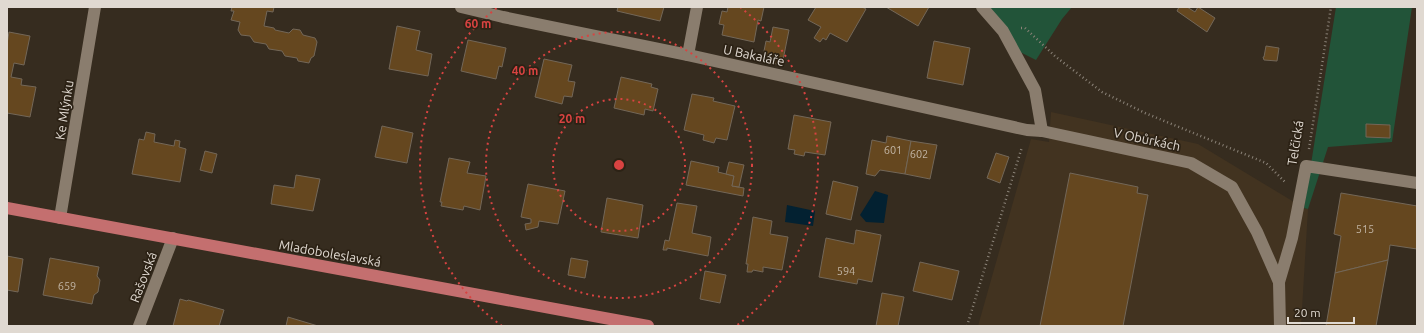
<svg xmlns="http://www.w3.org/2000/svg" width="1424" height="333" font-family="Ubuntu,sans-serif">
<rect width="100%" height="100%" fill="#362c1f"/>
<path fill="#423320" d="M1051 112 1198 144 1304 208 1308 209 1301 326H978L1031 139 1049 142Z"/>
<g fill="#225439" fill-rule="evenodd">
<path d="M983 7H1072L1062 19 1036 60 1016 50Z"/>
<path d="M1336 7H1412L1392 142 1328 147 1308 209 1304 208ZM1366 124 1390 125V138L1366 137Z"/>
</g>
<g fill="#032131">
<path d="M875 191 888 195 884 223 866 222 860 215Z"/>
<path d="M787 205 815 211 813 226 785 222Z"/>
</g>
<g fill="#65471f" stroke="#736758">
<path d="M232 7H274L273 12 267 11 264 26 274 28 275 30 289 33 293 29 300 30 303 35 315 38 317 42 314 56 311 58 309 63 298 61 297 58 285 56 282 51 269 49 266 44 254 42 250 36 241 35 238 30 240 22 231 20 234 11H231Z"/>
<path d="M618 7H664L660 21 617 11Z"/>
<path d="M728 7H764L761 21 758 20 754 42 722 35 724 25 719 24 722 11 727 12Z"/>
<path d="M816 7H862L866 9 847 42 830 33 826 40 823 38 820 42 814 38 821 27 808 20Z"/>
<path d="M886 7H929L918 26Z"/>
<path d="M1179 7H1187L1195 12 1198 7 1215 18 1207 32 1177 11Z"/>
<path d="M397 26 420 31 416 50 432 54 428 76 389 69Z"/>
<path d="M773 27 789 30 782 65 762 61 766 41 770 42Z"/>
<path d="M9 32 30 36 24 65 14 63 11 77 22 79 21 85 36 87 30 117 7 113V44Z"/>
<path d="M468 40 506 48 502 67 499 66 496 79 461 71Z"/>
<path d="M934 41 970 48 963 85 927 78Z"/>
<path d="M1266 46 1279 48 1277 61 1264 60 1263 57H1264Z"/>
<path d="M544 59 572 65 568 81 575 82 572 97 564 96 562 104 535 97Z"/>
<path d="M621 77 652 84 651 87 658 89 653 111 645 109 644 115 614 108Z"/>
<path d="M692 94 714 98 713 101 735 106 727 140 716 138 714 143 703 140 704 135 684 130Z"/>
<path d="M794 115 831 122 825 155 805 152 804 156 794 154 795 150 788 149Z"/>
<path d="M1366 124 1390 125V138L1366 137Z"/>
<path d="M382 126 413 133 407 163 375 157Z"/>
<path d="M146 132 155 134 154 142 174 146 175 140 180 141 179 147 186 149 180 182 132 174 139 139 144 140Z"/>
<path d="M887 136 911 141 905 174 880 170 875 176 866 174 872 140 886 143Z"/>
<path d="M911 141 937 145 930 179 905 174Z"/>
<path d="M205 151 217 154 212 173 200 170Z"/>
<path d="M996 153 1009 157 1000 183 987 178Z"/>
<path d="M449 158 470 162 467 173 486 176 480 210 464 206 463 210 441 206 442 202H440Z"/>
<path d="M691 161 719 167 718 172 734 176 732 186 744 188 743 196 686 185Z"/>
<path d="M729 162 744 165 739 187 732 186 734 176 726 174Z"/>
<path d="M1070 173 1138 187 1137 193 1148 195 1123 326H1040Z"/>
<path d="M296 175 320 179 313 211 271 204 274 185 294 188Z"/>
<path d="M833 181 858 187 851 220 826 214Z"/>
<path d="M528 184 565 191 558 224 539 221 538 227 526 230 525 224 531 223V219L521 217Z"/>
<path d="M1341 193 1417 206V249L1390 245 1388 260 1335 273 1341 236 1334 234Z"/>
<path d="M607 198 643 205 638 238 601 232Z"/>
<path d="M677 203 697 206 692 233 711 237 708 256 667 248V250H663L665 240 669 241Z"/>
<path d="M753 217 772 221 770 234 788 237 782 270 763 267V272L753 270 752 272H747L748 264H746Z"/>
<path d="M856 230 881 235 872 282 858 279 857 284 819 277 826 238 854 244Z"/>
<path d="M7 256 23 259 18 292 7 290Z"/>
<path d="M50 258 99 267 97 276 100 280 98 292 94 295 92 304 43 295Z"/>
<path d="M571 258 588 261 585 278 568 275Z"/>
<path d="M1388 260 1376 326H1326L1335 273Z"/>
<path d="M920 262 959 271 952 300 913 291Z"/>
<path d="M705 271 726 275 720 303 700 299Z"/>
<path d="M882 293 904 297 898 326H876Z"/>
<path d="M180 299 187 301 188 300 224 310 219 326H173Z"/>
<path d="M288 317 318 326H286Z"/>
</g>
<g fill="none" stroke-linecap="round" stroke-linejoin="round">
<g stroke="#8b8378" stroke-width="2.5" stroke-dasharray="1 3" stroke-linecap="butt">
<path d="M1021 28H1025L1056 57 1102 92 1145 113 1266 163 1286 183"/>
<path d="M1309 149 1331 7"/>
<path d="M967 326 1022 147"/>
</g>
<g stroke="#8a7d6e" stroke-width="12">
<path d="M461 7 503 17 688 55 1027 130 1042 131 1191 163 1232 187 1257 232 1279 282 1280 326"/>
<path d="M982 7 1003 31 1035 90 1042 131"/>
<path d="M688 55 697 7"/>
<path d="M60 218 95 7"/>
<path d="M1279 282 1292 238 1306 166 1417 183"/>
<path d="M139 326 173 238"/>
</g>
<path stroke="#c46f6f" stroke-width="12" d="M7 208 648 326"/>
</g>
<g fill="none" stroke="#d84341" stroke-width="2" stroke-dasharray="2 4">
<circle cx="619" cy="165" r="66"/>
<circle cx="619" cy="165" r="133"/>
<path d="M502 326A199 199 0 0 1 498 7M740 7A199 199 0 0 1 736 326"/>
</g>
<g text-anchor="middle" stroke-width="3.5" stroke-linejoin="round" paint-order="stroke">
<g font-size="11" fill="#c1b4a4">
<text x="893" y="154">601</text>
<text x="919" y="158">602</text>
<text x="1365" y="233">515</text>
<text x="846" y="275">594</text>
<text x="67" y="290">659</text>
</g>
<g font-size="13" fill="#e0d9d1" stroke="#2c2215">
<text transform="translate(754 55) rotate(12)" y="5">U Bakaláře</text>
<text transform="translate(64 110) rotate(-81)" y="5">Ke Mlýnku</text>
<text transform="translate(1147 139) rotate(12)" y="5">V Obůrkách</text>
<text transform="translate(1295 143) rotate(-81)" y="5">Telčická</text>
<text transform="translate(330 253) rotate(10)" y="5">Mladoboleslavská</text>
<text transform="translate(143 277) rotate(-69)" y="5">Rašovská</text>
</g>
</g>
<circle cx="619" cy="165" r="6" fill="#d84341" stroke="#2c2215" stroke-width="2"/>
<g font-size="12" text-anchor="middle" font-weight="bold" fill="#d84341" stroke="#2c2215" stroke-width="3.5" stroke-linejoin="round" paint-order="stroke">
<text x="478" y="28">60 m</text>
<text x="525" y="75">40 m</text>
<text x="572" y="123">20 m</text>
</g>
<rect width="1424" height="333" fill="none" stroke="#e0d9d1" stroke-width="16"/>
<path d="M1288 317v6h66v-6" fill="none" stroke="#e0d9d1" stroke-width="2"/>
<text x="1294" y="317" font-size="12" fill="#e0d9d1" stroke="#2c2215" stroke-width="3" paint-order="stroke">20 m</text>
</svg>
